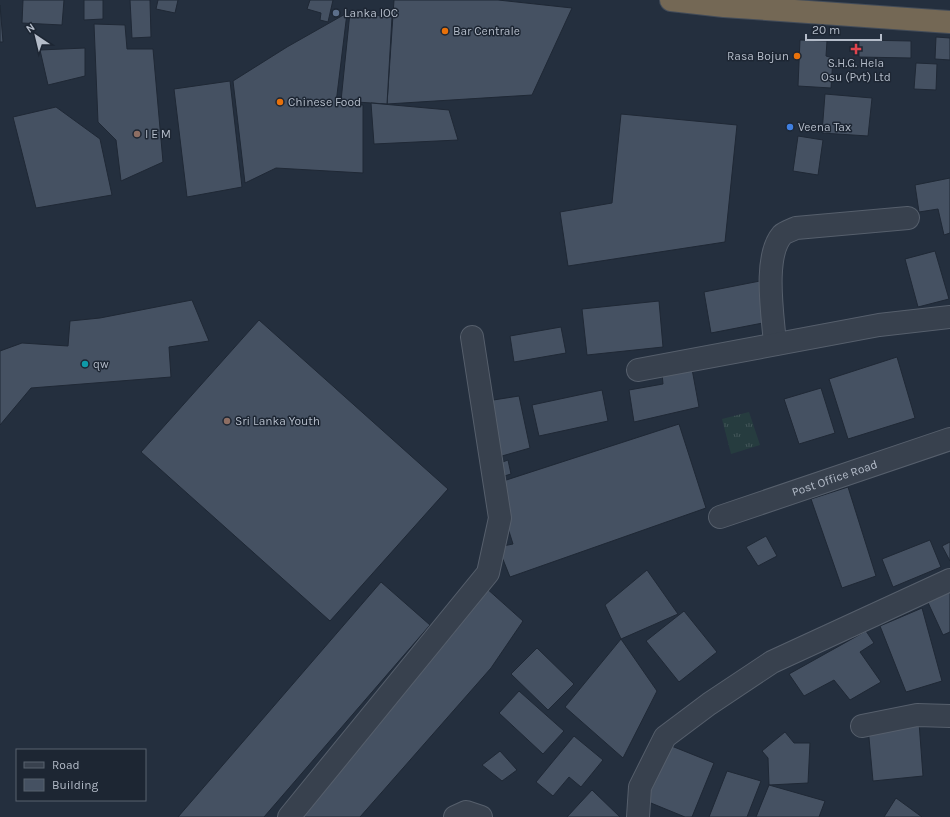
<svg xmlns="http://www.w3.org/2000/svg" width="950" height="817" font-family="Karla,sans-serif">
<defs>
<pattern id="grass-tufts" width="24" height="20" patternUnits="userSpaceOnUse"><rect width="24" height="20" fill="#263c3f"/><path d="M3 7l-1-3M5 7V3M7 7l1-3M15 17l-1-3M17 17v-4M19 17l1-3" fill="none" stroke="#435659"/></pattern>
</defs>
<rect width="100%" height="100%" fill="#242f3e"/>
<path fill="url(#grass-tufts)" d="M749 412 760 445 731 454 722 419Z"/>
<g fill="#455162" stroke="#1f2835">
<path d="M23 0H64L62 25 22 23Z"/>
<path d="M84 0H103V19L84 20Z"/>
<path d="M130 0H150L151 37 132 38Z"/>
<path d="M158 0H178L175 13 156 9Z"/>
<path d="M310 0H333L328 22 320 20 321 13 307 9Z"/>
<path d="M394 0H498L572 8 532 95 387 104Z"/>
<path d="M0 5 3 42H0Z"/>
<path d="M350 12 392 17 387 104 341 101Z"/>
<path d="M347 13 336 103 363 105V173L276 168 245 183 233 81 287 47Z"/>
<path d="M94 24 125 25 127 49H153L163 162 121 181 116 140 98 122Z"/>
<path d="M936 37 950 38V60L935 59Z"/>
<path d="M800 40 827 41 826 56 833 58 831 88 798 86Z"/>
<path d="M859 40 911 41V58L859 57Z"/>
<path d="M85 48V76L48 85 40 50Z"/>
<path d="M916 63 937 64 936 90 914 89Z"/>
<path d="M230 81 242 187 187 197 174 89Z"/>
<path d="M825 94 872 98 868 136 822 133Z"/>
<path d="M371 103 449 110 458 140 374 144Z"/>
<path d="M56 107 100 139 112 195 36 208 13 117Z"/>
<path d="M621 114 737 125 725 242 568 266 560 212 612 203Z"/>
<path d="M798 136 823 140 818 175 793 171Z"/>
<path d="M950 178V233L944 235 938 209 919 212 915 185Z"/>
<path d="M935 251 949 299 918 307 905 259Z"/>
<path d="M760 281 768 322 711 333 704 292Z"/>
<path d="M192 300 209 341 169 347 171 377 31 388 0 425V351L22 343 68 346 70 321 100 318Z"/>
<path d="M659 301 663 347 587 355 582 309Z"/>
<path d="M259 320 448 489 330 621 141 452Z"/>
<path d="M561 327 566 353 514 362 510 336Z"/>
<path d="M897 357 915 418 848 439 829 379Z"/>
<path d="M692 369 699 407 634 422 629 390 663 384 662 373Z"/>
<path d="M821 388 835 433 799 444 784 399Z"/>
<path d="M602 390 608 421 539 436 532 405Z"/>
<path d="M519 396 530 448 495 458 487 401Z"/>
<path d="M679 424 706 508 510 577 498 547 513 544 494 484Z"/>
<path d="M508 460 511 474 491 480 489 467Z"/>
<path d="M848 487 876 576 842 588 811 499Z"/>
<path d="M766 536 777 556 758 566 746 547Z"/>
<path d="M930 540 941 567 893 587 882 559Z"/>
<path d="M950 542V561L942 546Z"/>
<path d="M647 570 678 614 621 639 605 605Z"/>
<path d="M381 582 430 625 264 817H178Z"/>
<path d="M950 582V632L943 635 924 594Z"/>
<path d="M485 587 523 621 491 668 360 817H293Z"/>
<path d="M922 608 942 681 906 692 880 626Z"/>
<path d="M684 611 717 652 679 682 646 641Z"/>
<path d="M866 631 874 643 860 652 881 682 850 700 834 680 804 696 789 674Z"/>
<path d="M621 639 657 691 623 758 565 707Z"/>
<path d="M537 648 574 684 548 710 511 674Z"/>
<path d="M519 691 564 731 543 754 499 713Z"/>
<path d="M919 722 923 776 873 781 868 727Z"/>
<path d="M785 732 794 743H810L808 783 769 785 768 758 762 751Z"/>
<path d="M574 736 603 760 581 787 569 777 553 796 536 782Z"/>
<path d="M669 745 714 763 692 817H685L646 801Z"/>
<path d="M500 751 517 770 502 781 482 765Z"/>
<path d="M727 771 761 781 747 817H709Z"/>
<path d="M769 785 825 801 819 817H756Z"/>
<path d="M592 790 620 817H567Z"/>
<path d="M896 798 922 817H884Z"/>
</g>
<g fill="none" stroke-linecap="round" stroke-linejoin="round">
<defs>
<g id="minor">
<path d="M775 344C773 316 763 257 782 235 785 232 792 230 796 228L908 218"/>
<path d="M638 370 879 325 950 317"/>
<path id="s1" d="M720 517 950 439"/>
<path d="M862 726 917 715 950 716"/>
<path d="M289 817 488 573 500 518 472 337"/>
<path d="M455 817 466 812 481 817"/>
<path d="M638 817 640 787 665 737 709 704 772 662 950 580"/>
</g>
<path id="highway" d="M671 0 724 6 950 22"/>
</defs>
<use href="#minor" stroke="#565f6c" stroke-width="24"/>
<use href="#highway" stroke="#434c59" stroke-width="24"/>
<use href="#minor" stroke="#38414e" stroke-width="22"/>
<use href="#highway" stroke="#746855" stroke-width="22"/>
</g>
<circle fill="#5c6f8a" stroke="#1d2633" stroke-width="1.5" cx="336" cy="13" r="4"/>
<g fill="#e8710a" stroke="#1d2633" stroke-width="1.5">
<circle cx="445" cy="31" r="4"/>
<circle cx="797" cy="56" r="4"/>
<circle cx="280" cy="102" r="4"/>
</g>
<path fill="#e0444e" stroke="#1d2633" stroke-width="1.5" d="M854 43h4v4h4v4h-4v4h-4v-4h-4v-4h4z"/>
<circle fill="#3f7fe0" stroke="#1d2633" stroke-width="1.5" cx="790" cy="127" r="4"/>
<g fill="#8d6e63" stroke="#1d2633" stroke-width="1.5">
<circle cx="137" cy="134" r="4"/>
<circle cx="227" cy="421" r="4"/>
</g>
<circle fill="#0f9aa8" stroke="#1d2633" stroke-width="1.5" cx="85" cy="364" r="4"/>
<g text-anchor="middle" stroke-width="3" stroke-linejoin="round" paint-order="stroke">
<g font-size="12" fill="#b4bcc9" stroke="#1d2633" text-anchor="start">
<text x="344" y="17">Lanka IOC</text>
<text x="453" y="35">Bar Centrale</text>
<text x="789" y="60" text-anchor="end">Rasa Bojun</text>
<text x="856" y="67" text-anchor="middle">S.H.G. Hela<tspan x="856" dy="14">Osu (Pvt) Ltd</tspan></text>
<text x="288" y="106">Chinese Food</text>
<text x="798" y="131">Veena Tax</text>
<text x="145" y="138">I E M</text>
<text x="93" y="368">qw</text>
<text x="235" y="425">Sri Lanka Youth</text>
</g>
<g font-size="12" fill="#b4bcc9" stroke="#1d2633">
<text dy="4" stroke="none"><textPath href="#s1" startOffset="121">Post Office Road</textPath></text>
</g>
</g>
<rect x="16" y="749" width="130" height="52" fill="#1d2633" stroke="#59626f"/>
<rect x="24" y="762" width="20" height="6" fill="#38414e" stroke="#59626f"/>
<text x="52" y="769" font-size="12" fill="#b4bcc9">Road</text>
<rect x="24" y="779" width="20" height="12" fill="#455162" stroke="#59626f"/>
<text x="52" y="789" font-size="12" fill="#b4bcc9">Building</text>
<g transform="translate(36 36) rotate(325)" stroke="#1d2633" stroke-width="3" paint-order="stroke">
<path d="M0-3L7 15L0 10L-7 15Z" fill="#b4bcc9"/>
<text y="-6" font-size="11" font-weight="bold" text-anchor="middle" fill="#b4bcc9">N</text>
</g>
<path d="M806 34v6h75v-6" fill="none" stroke="#b4bcc9" stroke-width="2"/>
<text x="812" y="34" font-size="12" fill="#b4bcc9" stroke="#1d2633" stroke-width="3" paint-order="stroke">20 m</text>
</svg>
